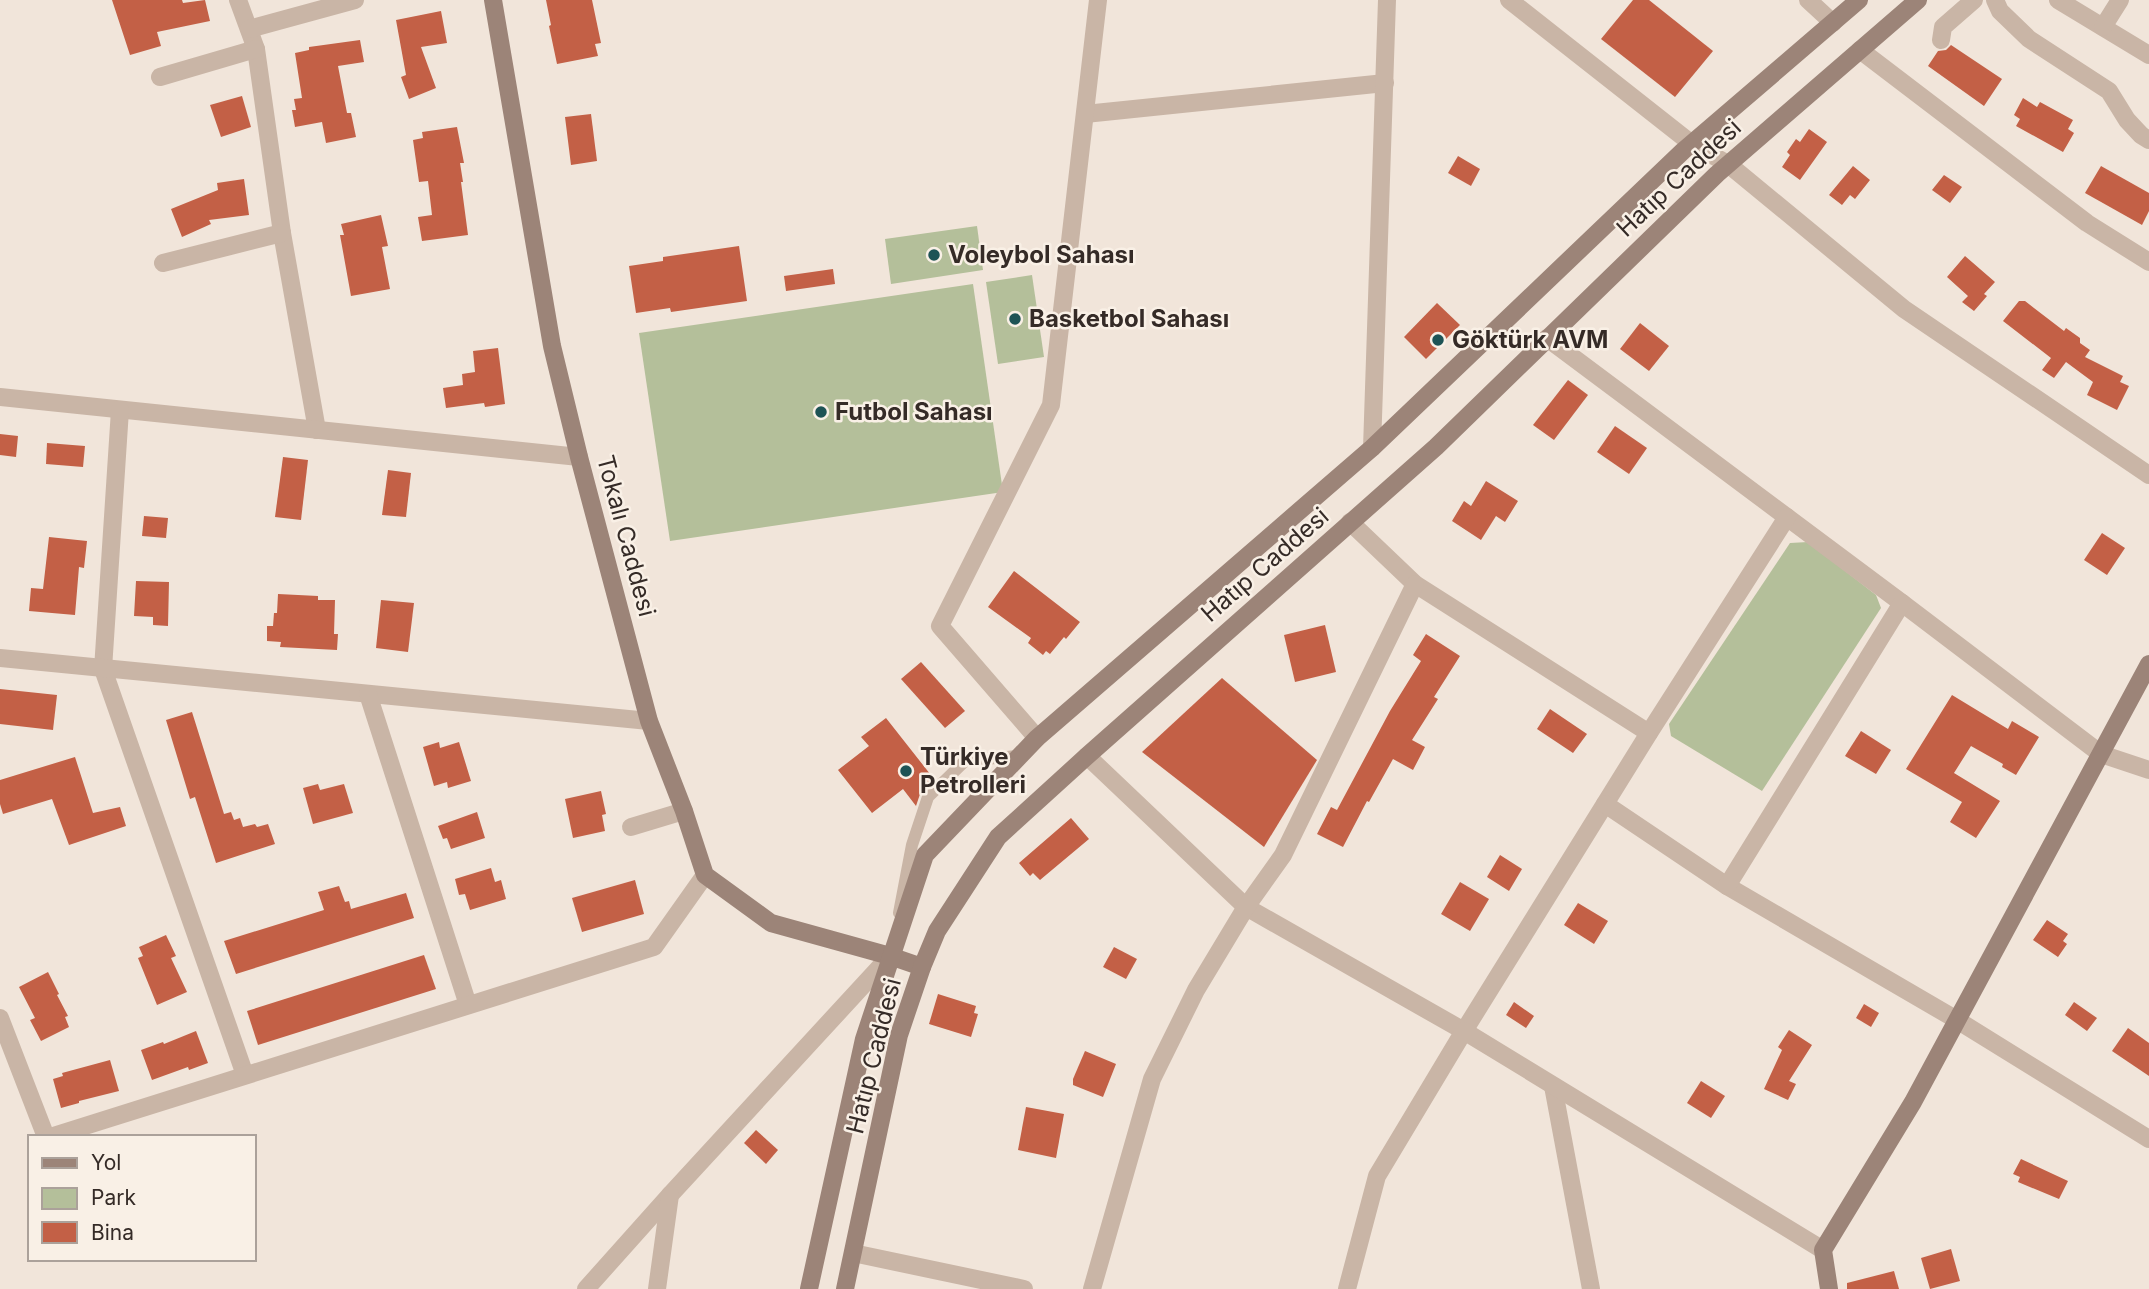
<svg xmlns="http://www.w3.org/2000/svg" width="2149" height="1289" font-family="Inter,sans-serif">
<rect width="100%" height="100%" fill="#f1e5da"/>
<g fill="#b4bf9a">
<path d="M977 226 983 270 891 284 885 239Z"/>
<path d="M1032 275 1044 357 998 364 986 282Z"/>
<path d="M973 284 1003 492 670 541 639 333Z"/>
<path d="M1808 542 1876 595 1881 608 1762 791 1671 736 1669 724 1790 543Z"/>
</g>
<g fill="#c36046">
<path d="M112 0H182L183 3 205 0 210 21 157 32 161 46 130 55Z"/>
<path d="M546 0H592L601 43 595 44 598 56 557 64 549 26 551 25Z"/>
<path d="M1633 0H1649L1713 51 1675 97 1601 39Z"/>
<path d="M441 11 447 43 421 47 436 88 409 99 401 77 406 75 396 20Z"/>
<path d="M360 40 364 62 338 66 347 113H351L356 137 326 143 322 122 295 127 292 110H296L294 99 302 98 295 53 309 50V47Z"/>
<path d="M1951 45 2002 79 1984 106 1928 66 1938 51 1946 50Z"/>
<path d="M242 96 251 127 221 137 210 105Z"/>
<path d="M2023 98 2037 107 2040 102 2073 120 2068 129 2074 133 2063 152 2016 126 2020 119 2014 115Z"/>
<path d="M591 114 597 161 571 165 565 117Z"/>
<path d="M457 127 464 163H460L463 182H461L468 235 422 241 418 217 432 215 428 181 419 182 413 140 423 138 422 132Z"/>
<path d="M1809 129 1827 142 1800 180 1782 167 1790 155 1787 152 1796 139 1800 142Z"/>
<path d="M1458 156 1480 169 1471 186 1448 173Z"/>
<path d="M1853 166 1870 180 1855 199 1850 195 1842 205 1829 195Z"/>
<path d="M2101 166 2149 193V211L2142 225 2085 193Z"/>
<path d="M1944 175 1962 187 1950 203 1932 190Z"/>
<path d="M244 179 249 215 209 220 211 224 182 237 171 209 218 190 217 183Z"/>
<path d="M381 215 388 246 382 247 390 289 351 296 340 235H344L341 224Z"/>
<path d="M739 246 747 301 671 312 670 308 636 313 629 266 663 261V257Z"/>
<path d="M1965 256 1995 282 1984 294 1987 296 1974 311 1962 302 1968 296 1947 277Z"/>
<path d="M833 269 835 284 786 291 784 276Z"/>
<path d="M2019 301H2025L2064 331 2066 328 2080 338V343L2090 350 2085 357 2123 376 2120 382 2129 386 2117 410 2087 395 2093 382 2066 362 2054 378 2042 370 2051 358 2003 321Z"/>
<path d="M1437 303 1460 325 1426 359 1404 337Z"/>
<path d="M1640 323 1669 346 1649 371 1620 349Z"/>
<path d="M498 348 505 404 485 407 484 403 446 408 443 388 463 385 462 374 475 372 473 351Z"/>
<path d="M1568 380 1588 395 1554 440 1533 425Z"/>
<path d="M1615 426 1647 448 1629 474 1597 452Z"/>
<path d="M0 434 18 436 16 457 0 455Z"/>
<path d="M47 443 85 446 83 467 46 464Z"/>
<path d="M283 457 308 460 301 520 275 517Z"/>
<path d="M388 470 411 473 406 517 382 515Z"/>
<path d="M1486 481 1518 501 1505 522 1496 516 1481 540 1452 521 1464 501 1471 506Z"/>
<path d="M144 516 168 518 166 538 142 536Z"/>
<path d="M2102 533 2125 548 2107 575 2084 560Z"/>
<path d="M49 537 87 541 84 568 79 567 75 615 29 611 31 588 43 589Z"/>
<path d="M1014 571 1080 622 1066 639 1064 637 1050 654 1046 651 1043 655 1028 643 1031 638 988 607Z"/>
<path d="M136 581 169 582 168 626 153 625V617L134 616Z"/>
<path d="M278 594 318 596V600H335L334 634H338L337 650 280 647 281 642 267 641V626H273L274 613H277Z"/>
<path d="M381 600 414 603 408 652 376 648Z"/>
<path d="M1325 625 1336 672 1295 682 1284 635Z"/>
<path d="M1426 634 1460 656 1434 697 1438 699 1412 740 1425 747 1413 770 1393 759 1369 802 1367 801 1343 847 1317 834 1331 807 1337 810 1390 711 1421 661 1413 655Z"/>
<path d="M921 662 965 711 945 728 901 679Z"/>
<path d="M1222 678 1317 760 1264 847 1142 752Z"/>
<path d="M0 689 57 695 53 730 0 724Z"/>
<path d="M1952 695 2008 729 2012 721 2039 737 2016 775 2002 767 2003 764 1971 746 1954 773 2000 801 1976 838 1950 822 1962 802 1906 769Z"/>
<path d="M1550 709 1587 734 1573 753 1537 729Z"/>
<path d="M192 712 224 814 231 812 234 820 240 818 243 827 255 824 257 827 268 824 275 844 216 863 195 797 190 799 166 720Z"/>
<path d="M886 718 934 779 921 791 916 806 903 789 872 813 838 770 869 746 861 737Z"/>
<path d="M1861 731 1891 750 1876 774 1845 756Z"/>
<path d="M439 742 440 748 459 742 471 781 448 788 447 782 434 786 423 747Z"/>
<path d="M75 757 93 813 120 807 126 826 69 845 52 799 3 814 0 804V780Z"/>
<path d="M318 784 320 790 344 784 353 813 313 824 303 788Z"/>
<path d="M601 791 606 814 602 815 605 831 573 838 565 799Z"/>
<path d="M477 812 485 838 451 849 447 838 443 839 438 826Z"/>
<path d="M1071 818 1089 839 1040 880 1033 873 1030 876 1019 863Z"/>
<path d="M1500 855 1522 869 1509 891 1487 877Z"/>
<path d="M491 868 495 882 501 880 506 899 470 910 465 894 459 895 455 879Z"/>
<path d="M635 880 644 914 582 932 572 898Z"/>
<path d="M1460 882 1489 899 1470 931 1441 914Z"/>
<path d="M339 886 345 902 349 901 351 909 406 893 414 918 236 974 224 941 324 910 318 892Z"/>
<path d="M1578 903 1608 921 1594 944 1564 925Z"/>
<path d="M2047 920 2068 934 2063 941 2067 944 2058 957 2033 940Z"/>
<path d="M166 935 176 956 171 958 187 992 157 1005 138 958 143 956 139 947Z"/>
<path d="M1114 947 1137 959 1126 979 1103 967Z"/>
<path d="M424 955 436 989 258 1045 247 1011Z"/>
<path d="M48 972 59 994 57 995 68 1016 65 1017 69 1027 41 1041 30 1020 35 1018 19 987Z"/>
<path d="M938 994 976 1006 974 1013 978 1014 971 1037 929 1024Z"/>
<path d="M1514 1002 1534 1016 1526 1028 1506 1015Z"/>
<path d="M2074 1002 2097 1018 2087 1031 2065 1015Z"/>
<path d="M1864 1004 1879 1013 1871 1027 1856 1018Z"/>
<path d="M2128 1028 2149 1043V1076L2112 1051Z"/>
<path d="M1789 1030 1812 1045 1789 1081 1796 1084 1788 1100 1764 1089 1782 1050 1778 1047Z"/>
<path d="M196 1031 208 1063 189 1070 188 1067 152 1080 141 1050 163 1042 164 1044Z"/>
<path d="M1085 1051 1116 1064 1103 1097 1073 1085V1079Z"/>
<path d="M110 1060 119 1091 79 1101V1103L61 1108 53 1079 63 1076 62 1073Z"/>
<path d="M1701 1081 1725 1096 1711 1118 1687 1103Z"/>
<path d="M1026 1107 1064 1114 1056 1158 1018 1150Z"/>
<path d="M756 1130 778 1150 766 1164 744 1143Z"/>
<path d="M2021 1159 2068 1181 2059 1199 2018 1182 2020 1177 2013 1174Z"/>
<path d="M1951 1249 1960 1281 1930 1289 1921 1258Z"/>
<path d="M1894 1271 1899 1289H1847V1283Z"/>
</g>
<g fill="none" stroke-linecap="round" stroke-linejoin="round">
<path stroke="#c9b5a6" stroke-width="12" d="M899 913 912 845 928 797 965 761 1017 756"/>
<g stroke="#c9b5a6" stroke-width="18">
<path d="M238 0 256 49 282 233 317 430"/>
<path d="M1509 0 1692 144 1728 164 1904 309 2149 475"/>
<path d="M1808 0 1833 23"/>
<path d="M1995 0 2000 11 2029 39 2109 91 2127 120 2141 135 2149 140"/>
<path d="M2058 0 2149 55"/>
<path d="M2103 27 2120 0"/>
<path d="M249 29 355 0"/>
<path d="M1941 40 1943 27 1974 0"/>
<path d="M1860 50 2087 223 2149 262"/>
<path d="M160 77 256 49"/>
<path d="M1085 114 1385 83"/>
<path d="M163 263 282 233"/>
<path d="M1547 338 1902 603 2101 754 2149 770"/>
<path d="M0 397 579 457"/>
<path d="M120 410 103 669 245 1075"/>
<path d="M1372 448 1387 0"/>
<path d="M1350 522 1415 584 1649 733"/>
<path d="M0 658 649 721"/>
<path d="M368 694 468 1005"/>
<path d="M1037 738 940 626 1051 405 1098 0"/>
<path d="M1087 756 1246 907 1464 1031 1649 733 1787 517"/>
<path d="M1605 804 1727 886 1957 1020 2149 1139"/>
<path d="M631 827 684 811"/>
<path d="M1727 886 1902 603"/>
<path d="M0 1018 46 1137"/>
<path d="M1553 1086 1591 1289"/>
<path d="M50 1137 654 947 705 875"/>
<path d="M853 1253 1024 1289"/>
<path d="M586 1289 670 1195 890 956"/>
<path d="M657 1289 670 1195"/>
<path d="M1092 1289 1152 1079 1196 990 1246 907 1283 855 1415 584"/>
<path d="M1347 1289 1377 1176 1464 1031 1823 1250"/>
</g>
<g stroke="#9c8478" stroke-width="18">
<path d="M493 0 552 346 579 457 649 721 684 811 705 875 771 923 890 956 922 967"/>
<path d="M809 1289 864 1039 925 855 1037 738 1372 448 1683 151 1859 0"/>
<path d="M845 1289 899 1035 922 967 937 931 998 837 1087 756 1436 447 1717 174 1918 0"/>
<path d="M1829 1289 1823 1250 1913 1102 2149 664"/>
</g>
</g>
<g fill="#1e5355" stroke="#f9f0e6" stroke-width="2.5">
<circle cx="934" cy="255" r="7"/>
<circle cx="1015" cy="319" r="7"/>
<circle cx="1438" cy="340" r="7"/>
<circle cx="821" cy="412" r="7"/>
<circle cx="906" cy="771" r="7"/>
</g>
<g text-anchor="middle" stroke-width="5" stroke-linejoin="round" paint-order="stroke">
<g font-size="24" fill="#352b27" stroke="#f9f0e6">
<text transform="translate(1679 178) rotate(-43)" y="8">Hatıp Caddesi</text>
<text transform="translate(626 536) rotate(75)" y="8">Tokalı Caddesi</text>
<text transform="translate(1265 565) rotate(-41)" y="8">Hatıp Caddesi</text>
<text transform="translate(874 1056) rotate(-76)" y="8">Hatıp Caddesi</text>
</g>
<g font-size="24" font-weight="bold" fill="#352b27" stroke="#f9f0e6" text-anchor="start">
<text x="948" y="263">Voleybol Sahası</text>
<text x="1029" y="327">Basketbol Sahası</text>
<text x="1452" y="348">Göktürk AVM</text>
<text x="835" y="420">Futbol Sahası</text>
<text x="920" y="765">Türkiye<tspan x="920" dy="28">Petrolleri</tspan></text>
</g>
</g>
<rect x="28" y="1135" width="228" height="126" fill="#f9f0e6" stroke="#aba19a" stroke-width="2"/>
<rect x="42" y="1158" width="35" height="10" fill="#9c8478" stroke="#aba19a" stroke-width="2"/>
<text x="91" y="1170" font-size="21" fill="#352b27">Yol</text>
<rect x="42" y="1188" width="35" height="21" fill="#b4bf9a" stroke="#aba19a" stroke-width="2"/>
<text x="91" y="1205" font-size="21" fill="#352b27">Park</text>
<rect x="42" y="1222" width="35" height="21" fill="#c36046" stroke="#aba19a" stroke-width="2"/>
<text x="91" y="1240" font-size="21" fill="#352b27">Bina</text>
</svg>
